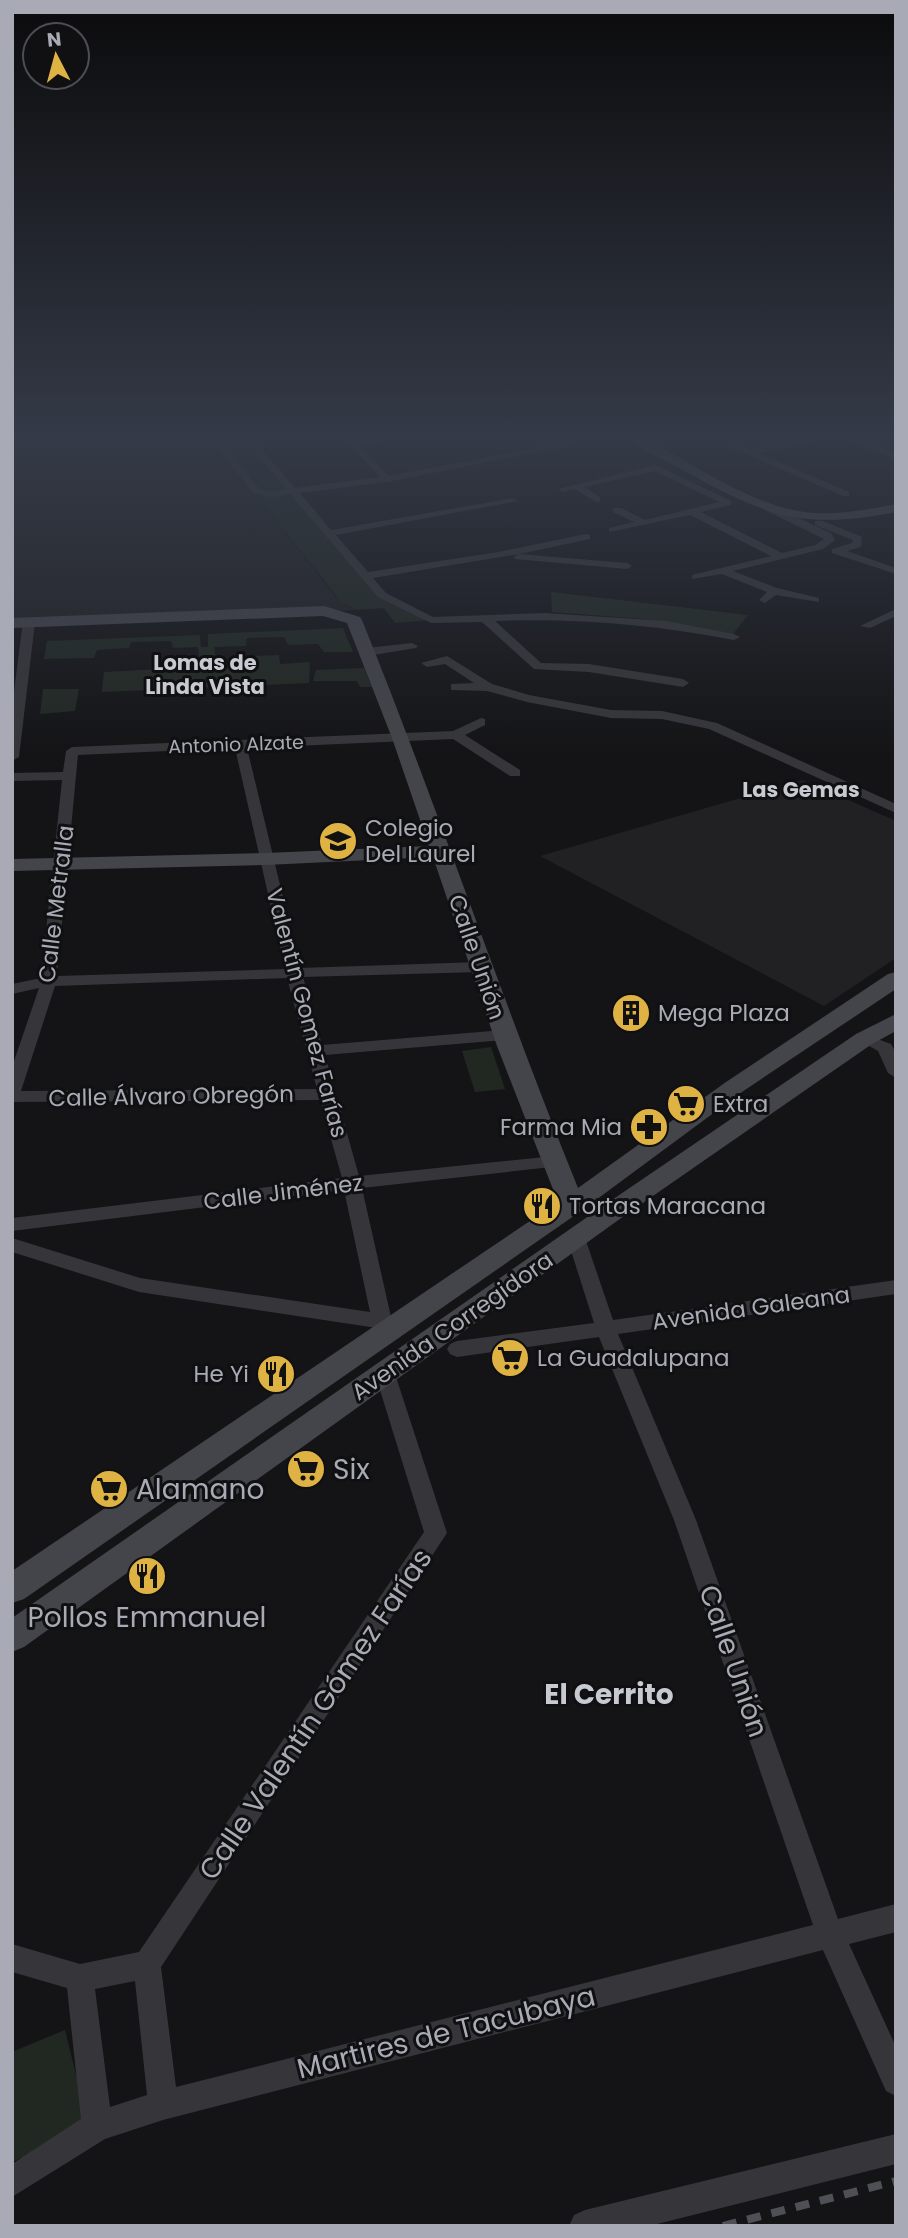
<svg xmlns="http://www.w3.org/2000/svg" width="908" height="2238" font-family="Poppins,sans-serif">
<rect width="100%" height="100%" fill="#141416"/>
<g fill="#212123">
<path d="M12 439H211L336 597 346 606 356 610 12 623Z"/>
<path d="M803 780 896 821V958L824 1006 540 856Z"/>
</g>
<g fill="#212822">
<path d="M211 439H248L382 595 431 620 395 623 384 608 356 610 342 603Z"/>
<path d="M551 592 748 615 733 634 644 619 552 612Z"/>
<path d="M343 628 353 652H324L318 644 288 645 284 637 247 638 246 646 214 647 217 667 254 665 252 656 279 655 280 664 310 662 309 683 102 692 104 672 200 667 198 647 173 648 171 641 131 642 129 648 97 650 94 658 44 659 47 641 200 635 201 647H208V634Z"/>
<path d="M364 668 372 687H360L357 681H313L316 670Z"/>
<path d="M43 689H79L75 711 40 714Z"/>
<path d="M491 1047 505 1089 475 1092 462 1051Z"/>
<path d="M65 2030 89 2128 12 2162V2052Z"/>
</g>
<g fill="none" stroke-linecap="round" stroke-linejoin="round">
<g fill="#36363a" fill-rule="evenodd">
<path d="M212 439H221L259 489 271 491 286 489 244 439H253L295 488 380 477 344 439 355 441 387 439 360 446 389 476 571 441 573 443 568 446 387 482 300 493 331 530 513 498 518 501 336 535 368 572 498 552 586 534 590 535V539L519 554 627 563 632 566 627 569 515 559 514 557 519 554 373 578 386 593 433 617 545 613 666 621 734 634 740 637 734 640C655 625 576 618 495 621L541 663 589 664 683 679 689 683 683 687 589 672 534 669 482 622 431 623 378 597 290 494 271 497 253 493Z"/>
<path d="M802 439H819L758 453 849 492V496H843L726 445 731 442 749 449Z"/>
<path d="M850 439H862L896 453V460Z"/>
<path d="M656 465 731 501V505L701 512 782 553 815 545 824 539 765 510V506H773L831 533 835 540 823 549 733 571 777 588 819 598V602L776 595 765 603 759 600 767 592 722 574 692 579V575L771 556 690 515 609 532V528L634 522 613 512V508H621L645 520 719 502 655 471 584 487 600 497V501L597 502 574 489 563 492 558 489Z"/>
<path d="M815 521H823L862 537 861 547 847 551 896 568V574L832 553V549L852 543 853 540 815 525Z"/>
<path d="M896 609V616L870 628 860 626Z"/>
<path d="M29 619 35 622 19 757 12 761V706L23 622Z"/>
<path d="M412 643 418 646 416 648 367 656 361 652 367 648Z"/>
<path d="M447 656 492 684 529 695 611 710 662 711 717 723 896 804V813L709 729 662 719 611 718 527 702 487 691 451 690V684L474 683 445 664 427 667 421 663Z"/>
<path d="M481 718 485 719V725L465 735 520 770V776H510L453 739 247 748 300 968 480 962 488 967 480 972 303 977 322 1045 504 1030 512 1035 504 1040 325 1055 359 1176 555 1156 564 1162 561 1166 362 1188 391 1317 400 1327 397 1332 390 1334 377 1328 139 1292 12 1252V1238L140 1278 370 1312 344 1190 12 1231V1218L342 1178 320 1100 12 1102V1067L39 988 12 994V984L41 978 62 780 12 781V773L63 772 66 751 72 747 453 731ZM235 748 285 969 57 976 78 755ZM287 978 317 1089 21 1091 55 986Z"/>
<path d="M864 1034 891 1044 896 1053V1078L888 1073 878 1051 856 1039Z"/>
<path d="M576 1231 583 1233 585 1238 613 1320 896 1280V1294L618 1334 696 1520 838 1919 896 1904V1932L849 1944 896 2047V2096L886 2091 823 1950 163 2120 105 2139 12 2197V2164L81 2119 67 1988 12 1972V1944L80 1964 139 1952 424 1532 375 1374 378 1368 385 1366 392 1368 395 1374 447 1533 161 1967 176 2087 813 1925 674 1520 599 1337 457 1357 450 1354 447 1349 450 1344 457 1341 594 1323 567 1238 569 1233ZM135 1981 147 2095 110 2107 95 1989Z"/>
<path d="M896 2134V2164L649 2226H569L574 2215 585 2210Z"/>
</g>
<g fill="#44454a" fill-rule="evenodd">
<path d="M631 439H646C695 465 747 503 804 512 834 516 866 510 896 504V512C801 531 764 515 681 469 665 460 643 452 631 439Z"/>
<path d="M324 606 360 617 362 620C438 808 502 1000 578 1188L726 1082 888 974 896 972V989L742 1092 581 1211 24 1599 12 1603V1571L558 1202 497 1046 433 857 266 865 12 871V859L266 853 429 846 392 738 347 623 323 616 12 628V618Z"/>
<path d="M896 1014V1031L872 1044 624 1216 24 1647 12 1652V1618L606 1204 856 1034Z"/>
</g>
<path stroke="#4f5055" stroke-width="8" stroke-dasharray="14 11" stroke-linecap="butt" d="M723 2226 896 2181"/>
</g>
<linearGradient id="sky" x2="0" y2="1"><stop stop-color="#0b0b0c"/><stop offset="0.58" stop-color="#343a47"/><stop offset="1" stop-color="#343a47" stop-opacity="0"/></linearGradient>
<rect width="908" height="752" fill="url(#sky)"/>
<defs>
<symbol id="school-disc" viewBox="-11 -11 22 22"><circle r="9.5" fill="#dfb343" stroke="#100f11"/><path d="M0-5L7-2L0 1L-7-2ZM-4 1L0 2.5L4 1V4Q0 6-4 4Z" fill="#111"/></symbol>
<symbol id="building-disc" viewBox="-11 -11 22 22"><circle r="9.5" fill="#dfb343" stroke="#100f11"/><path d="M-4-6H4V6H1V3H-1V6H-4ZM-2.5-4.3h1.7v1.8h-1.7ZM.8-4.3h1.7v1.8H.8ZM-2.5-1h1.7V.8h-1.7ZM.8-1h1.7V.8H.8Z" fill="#111"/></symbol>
<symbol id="supermarket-disc" viewBox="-11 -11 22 22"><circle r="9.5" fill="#dfb343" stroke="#100f11"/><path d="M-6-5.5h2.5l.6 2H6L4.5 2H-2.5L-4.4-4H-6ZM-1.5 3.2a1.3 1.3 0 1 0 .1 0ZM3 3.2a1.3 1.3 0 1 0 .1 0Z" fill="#111"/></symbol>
<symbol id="pharmacy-disc" viewBox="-11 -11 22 22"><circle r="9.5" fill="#dfb343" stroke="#100f11"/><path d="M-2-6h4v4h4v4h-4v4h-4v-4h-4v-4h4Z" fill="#111"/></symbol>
<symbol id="restaurant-disc" viewBox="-11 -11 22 22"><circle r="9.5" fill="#dfb343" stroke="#100f11"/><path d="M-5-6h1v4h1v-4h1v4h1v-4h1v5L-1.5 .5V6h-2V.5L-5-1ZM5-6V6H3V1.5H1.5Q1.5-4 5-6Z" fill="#111"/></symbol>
</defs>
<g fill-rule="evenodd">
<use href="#school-disc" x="316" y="819" width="44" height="44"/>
<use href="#building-disc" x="609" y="991" width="44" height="44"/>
<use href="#supermarket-disc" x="664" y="1082" width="44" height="44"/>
<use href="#pharmacy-disc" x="627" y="1105" width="44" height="44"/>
<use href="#restaurant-disc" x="520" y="1184" width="44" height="44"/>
<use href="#supermarket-disc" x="488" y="1336" width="44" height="44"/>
<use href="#restaurant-disc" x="254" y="1352" width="44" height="44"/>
<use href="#supermarket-disc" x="284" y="1447" width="44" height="44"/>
<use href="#supermarket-disc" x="87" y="1467" width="44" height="44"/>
<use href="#restaurant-disc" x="125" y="1554" width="44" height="44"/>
</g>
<g text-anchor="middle" stroke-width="6" stroke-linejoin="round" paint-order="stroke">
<g font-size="19" fill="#a8abb5" stroke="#100f11">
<text transform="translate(236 744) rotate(-2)" y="7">Antonio Alzate</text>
</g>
<g font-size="21" font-weight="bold" fill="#c8cad1" stroke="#100f11">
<text x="205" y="670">Lomas de<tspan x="205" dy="24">Linda Vista</tspan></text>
<text x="801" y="797">Las Gemas</text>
</g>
<g font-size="23" fill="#a8abb5" stroke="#100f11" text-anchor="start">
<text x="365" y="836">Colegio<tspan x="365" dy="26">Del Laurel</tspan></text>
<text x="658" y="1021">Mega Plaza</text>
<text x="713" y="1112">Extra</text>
<text x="622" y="1135" text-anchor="end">Farma Mia</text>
<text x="569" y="1214">Tortas Maracana</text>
<text x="537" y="1366">La Guadalupana</text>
<text x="249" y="1382" text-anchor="end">He Yi</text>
</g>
<g font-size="23" fill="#a8abb5" stroke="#100f11">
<text transform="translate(56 904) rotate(-83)" y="8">Calle Metralla</text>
<text transform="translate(477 957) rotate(71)" y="8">Calle Unión</text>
<text transform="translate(307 1013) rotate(75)" y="8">Valentín Gomez Farías</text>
<text transform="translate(171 1096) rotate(-1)" y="8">Calle Álvaro Obregón</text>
<text transform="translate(283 1192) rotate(-7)" y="8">Calle Jiménez</text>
<text transform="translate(751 1308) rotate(-8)" y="8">Avenida Galeana</text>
<text transform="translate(452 1326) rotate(-35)" y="8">Avenida Corregidora</text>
</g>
<g font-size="28" fill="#a8abb5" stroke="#100f11" text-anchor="start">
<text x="333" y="1479">Six</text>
<text x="136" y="1499">Alamano</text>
<text x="147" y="1627" text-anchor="middle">Pollos Emmanuel</text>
</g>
<g font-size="28" fill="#a8abb5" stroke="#100f11">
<text transform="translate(734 1661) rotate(71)" y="10">Calle Unión</text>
<text transform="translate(315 1714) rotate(-56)" y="10">Calle Valentín Gómez Farías</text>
<text transform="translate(446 2032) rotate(-14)" y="10">Martires de Tacubaya</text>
</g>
<g font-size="28" font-weight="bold" fill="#c8cad1" stroke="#100f11">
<text x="609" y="1704">El Cerrito</text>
</g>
</g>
<rect width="908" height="2238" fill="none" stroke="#a8abb5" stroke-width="28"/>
<g transform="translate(56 56) rotate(354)"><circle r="33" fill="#100f11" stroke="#4d4d53" stroke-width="2"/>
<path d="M0-5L12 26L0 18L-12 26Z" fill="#dfb343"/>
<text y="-10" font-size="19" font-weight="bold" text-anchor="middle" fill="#a8abb5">N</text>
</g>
</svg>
